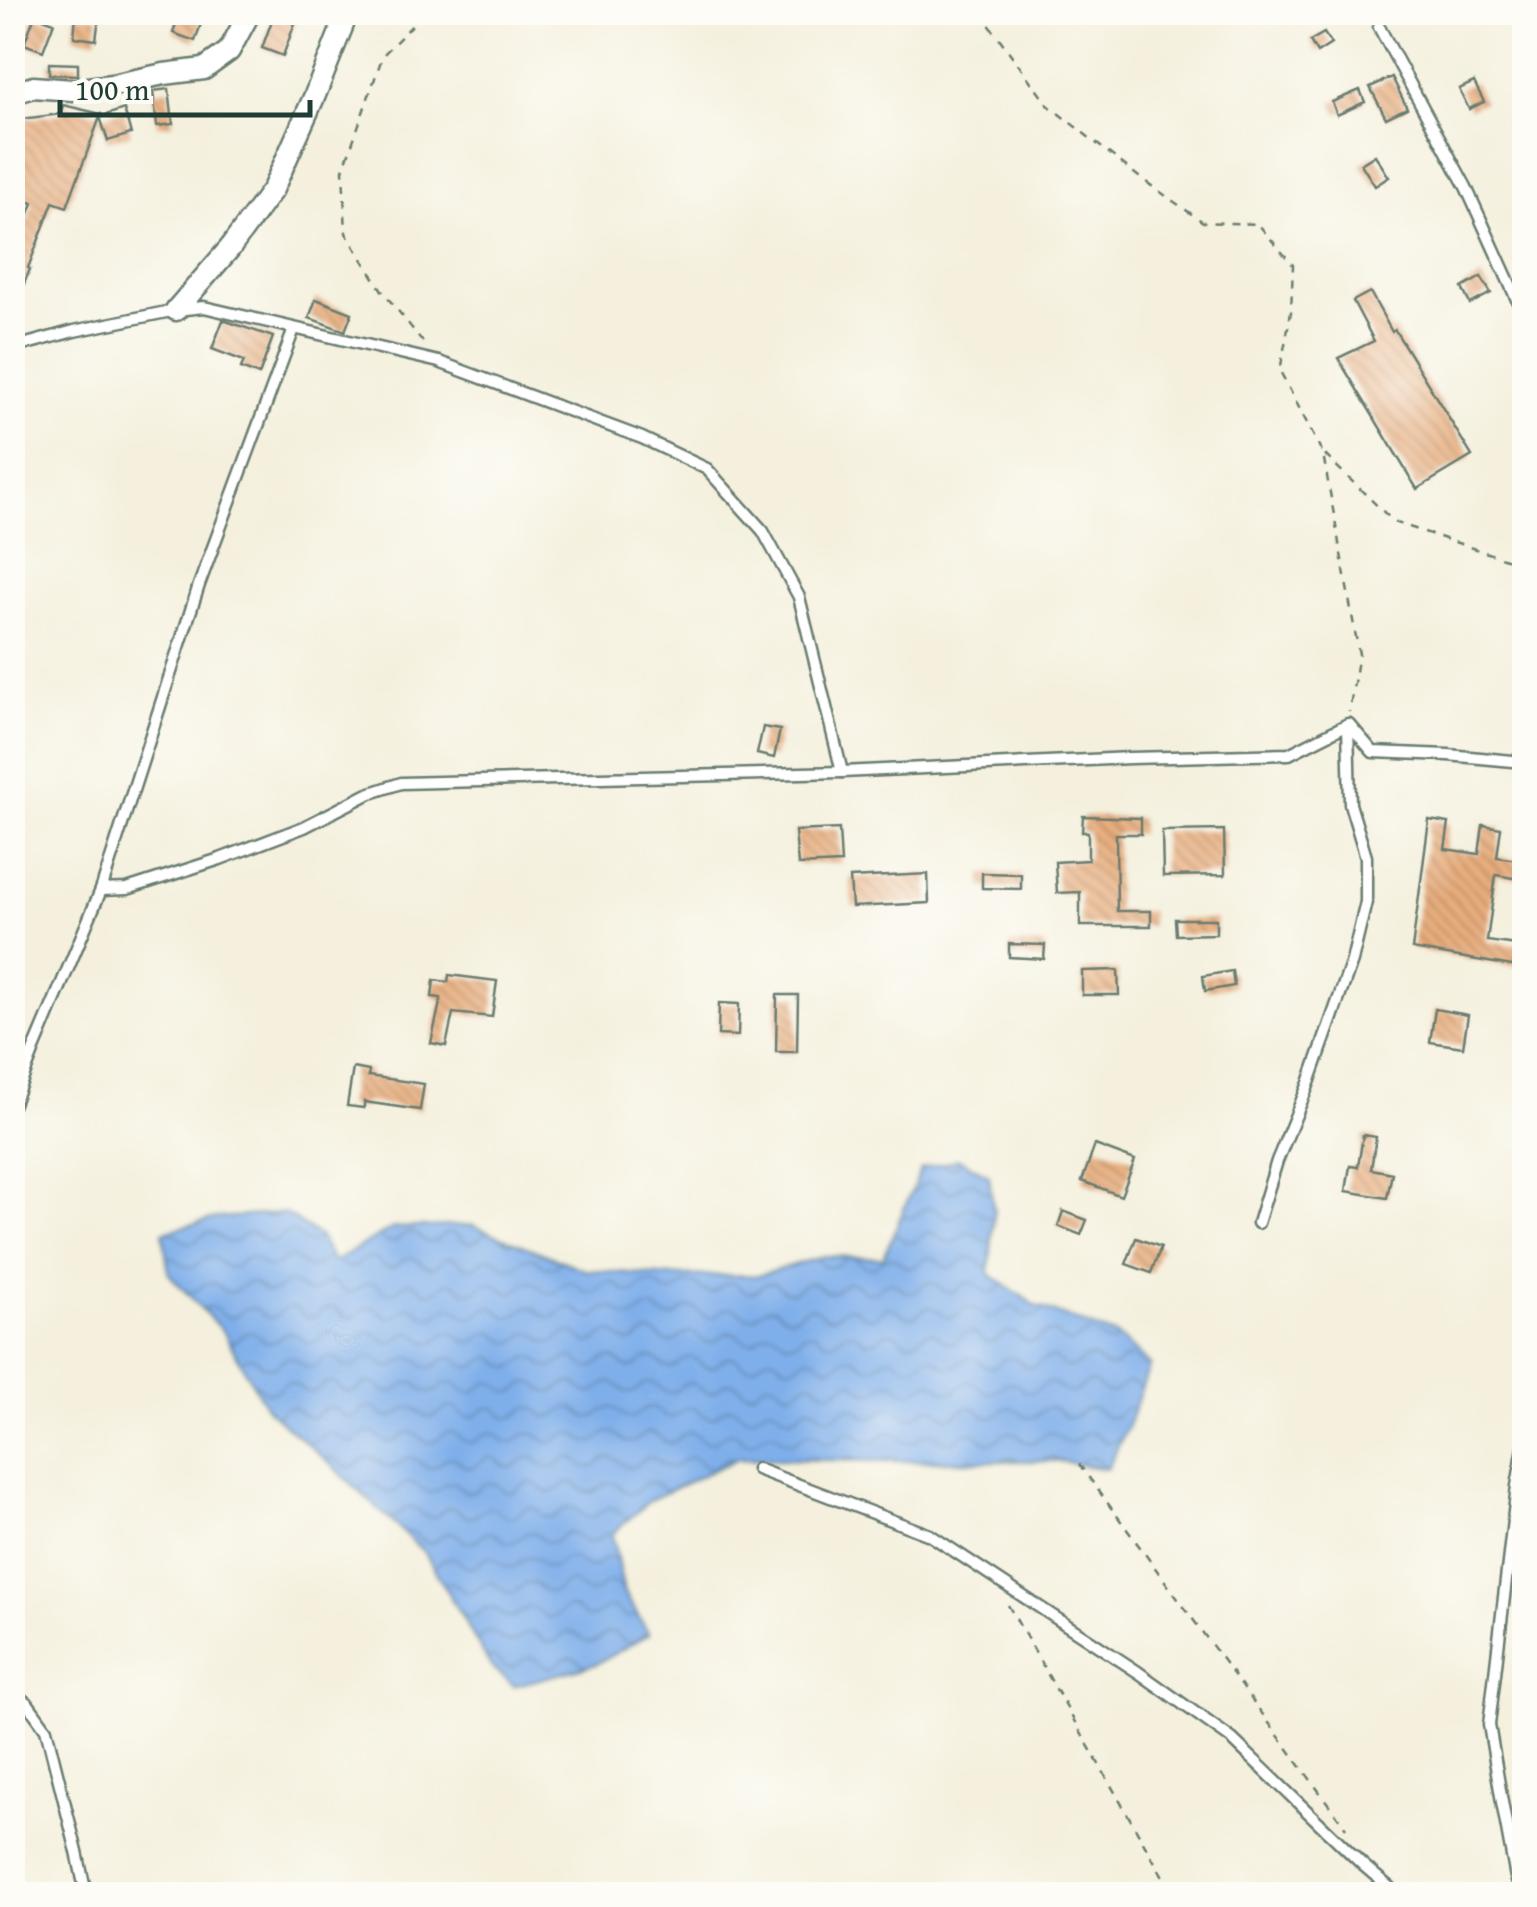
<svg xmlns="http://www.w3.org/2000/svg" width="1537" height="1907" font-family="'Gentium Book Plus',serif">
<defs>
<pattern id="water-waves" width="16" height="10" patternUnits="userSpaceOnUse" patternTransform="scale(2.5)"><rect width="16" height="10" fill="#7fafea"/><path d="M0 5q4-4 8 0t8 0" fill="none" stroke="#6790be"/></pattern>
<pattern id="building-back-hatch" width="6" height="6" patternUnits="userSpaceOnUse" patternTransform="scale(2.5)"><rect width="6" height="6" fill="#e8ad7d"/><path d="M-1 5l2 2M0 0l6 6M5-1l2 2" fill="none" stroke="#bb8e67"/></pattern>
</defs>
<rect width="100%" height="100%" fill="#fdfcf7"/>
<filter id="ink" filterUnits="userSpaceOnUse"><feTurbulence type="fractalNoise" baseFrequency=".01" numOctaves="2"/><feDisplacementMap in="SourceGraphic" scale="20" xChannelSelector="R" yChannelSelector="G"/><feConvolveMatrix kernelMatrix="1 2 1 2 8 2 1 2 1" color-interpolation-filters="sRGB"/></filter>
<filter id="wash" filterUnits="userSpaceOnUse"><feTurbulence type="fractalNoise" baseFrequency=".0048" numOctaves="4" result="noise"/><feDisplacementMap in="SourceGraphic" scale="40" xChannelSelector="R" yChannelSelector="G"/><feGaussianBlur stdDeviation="2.25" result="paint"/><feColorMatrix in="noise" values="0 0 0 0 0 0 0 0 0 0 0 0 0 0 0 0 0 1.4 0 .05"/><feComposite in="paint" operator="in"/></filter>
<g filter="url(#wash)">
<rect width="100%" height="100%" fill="#f4f0dd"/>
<path fill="url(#water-waves)" stroke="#4f768f" stroke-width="2.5" d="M959 1159 989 1175 994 1214 989 1274 1036 1306 1117 1336 1150 1365 1129 1423 1107 1469 1059 1461H874L738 1458 650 1500 612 1534 624 1593 649 1634 596 1664 514 1686 491 1667 425 1553 334 1467 267 1409 224 1333 169 1274 163 1232 217 1218 285 1213 320 1237 333 1262 393 1228 471 1225 585 1270 673 1276 760 1275 824 1256 883 1258 921 1169Z"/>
<g id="blocks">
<g fill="url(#building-back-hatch)">
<path d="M180 12H188L203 18 195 41 173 33Z"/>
<path d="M275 12H299L283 56 262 48Z"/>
<path d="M76 14 99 17 96 40 74 37Z"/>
<path d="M35 15 54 22 43 51 24 44Z"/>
<path d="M1324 33 1331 44 1317 53 1310 41Z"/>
<path d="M49 63 78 64V75L49 74Z"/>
<path d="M1392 77 1407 108 1386 118 1370 87Z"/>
<path d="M1474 82 1484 102 1469 109 1459 89Z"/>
<path d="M169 89 173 124 157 126 153 91Z"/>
<path d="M1360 90 1365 102 1337 115 1332 102Z"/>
<path d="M63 105 101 114 100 117 124 109 131 134 108 141 100 117 67 207 53 202 28 268 30 269 12 313V258L33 203 12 196V189L21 167V144L12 145V120L61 114Z"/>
<path d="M1375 155 1389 177 1375 186 1361 164Z"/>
<path d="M1481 277 1491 293 1470 304 1462 288Z"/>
<path d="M1370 292 1392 332 1395 330 1472 456 1417 489 1338 358 1374 341 1353 301Z"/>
<path d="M316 299 352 313 345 331 309 318Z"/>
<path d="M223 320 273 337 259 375 241 368 244 361 212 349Z"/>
<path d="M763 727 780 730 774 758 757 754Z"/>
<path d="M1083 816 1141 818V834H1116L1117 911H1151V926H1080V892L1057 893 1055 862 1088 860V832H1082Z"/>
<path d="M1429 820 1449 823 1445 849 1479 854 1483 825 1501 828 1497 857 1524 861V880L1496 875 1487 941 1524 946V968L1412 949Z"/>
<path d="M839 829 841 863 798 865 795 831Z"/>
<path d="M1224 830 1225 875 1163 876 1162 831Z"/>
<path d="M982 873 1021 874V889L982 888Z"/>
<path d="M928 874 929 903 852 907 850 878Z"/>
<path d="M1175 919H1216V934L1176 935Z"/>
<path d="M1009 944 1045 945 1044 959 1009 957Z"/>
<path d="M1118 970 1119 995H1082V971Z"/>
<path d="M1232 971 1234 986 1205 991 1203 976Z"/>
<path d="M449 975 497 981 492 1017 453 1013 446 1046 431 1043 441 998 432 997 434 980 448 982Z"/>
<path d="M777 995H798L797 1052H776Z"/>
<path d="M719 1003 739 1004 738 1036 718 1035Z"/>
<path d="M1435 1009 1468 1015 1463 1047 1430 1042Z"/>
<path d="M353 1068 369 1071 368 1076 424 1084 420 1110 364 1102V1108L347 1106Z"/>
<path d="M1363 1135 1376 1137 1371 1169 1392 1173 1387 1198 1346 1191 1350 1166 1358 1167Z"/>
<path d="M1095 1145 1135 1160 1121 1196 1082 1181Z"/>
<path d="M1063 1211 1087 1220 1081 1235 1058 1226Z"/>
<path d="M1136 1238 1161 1247 1151 1273 1126 1264Z"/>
</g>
</g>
</g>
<g filter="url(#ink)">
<use href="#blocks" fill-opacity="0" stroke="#6a7c6f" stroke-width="2.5"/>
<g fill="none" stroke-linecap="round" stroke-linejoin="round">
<defs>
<g id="lane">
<path d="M1379 27 1466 187 1524 315"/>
<path d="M12 348 74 331 176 310 204 307 439 362 642 438 707 469 763 531 799 597 842 772"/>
<path d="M1349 724 1373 752 1448 755 1524 762"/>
<path d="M101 890 127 889 220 859 304 827 368 794 401 783 842 772 1130 758 1289 754 1348 724 1350 804 1366 857V902L1352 961 1309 1083 1277 1161 1258 1223"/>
<path d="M12 1106 35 1047 101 890 199 585 294 329"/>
<path d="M757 1469 930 1535 1138 1672 1232 1739 1363 1865 1397 1894"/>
<path d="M12 1692 28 1704 46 1729 77 1852 86 1894"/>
<path d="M1522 1894 1516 1878 1502 1802 1489 1725 1517 1486 1524 1447"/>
</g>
<g id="street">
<path d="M12 94 33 87 72 90 112 85 164 74 204 69 229 51 250 12"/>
<path d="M176 310 230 248 273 189 315 95 348 12"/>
</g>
</defs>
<use href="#lane" stroke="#6a7c6f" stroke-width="15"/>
<use href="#street" stroke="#6a7c6f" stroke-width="25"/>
<g stroke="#6a7c6f" stroke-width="2.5" stroke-dasharray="8 8" stroke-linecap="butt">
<path d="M980 12 1048 105 1139 177 1203 222 1258 224 1293 265 1291 312 1280 371 1323 454 1359 654 1349 712"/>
<path d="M1392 18 1400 12"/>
<path d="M423 342 383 292 346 233 343 170 383 55 425 12"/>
<path d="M1325 455 1394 522 1524 565"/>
<path d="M1079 1464 1346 1828"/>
<path d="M1008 1605 1173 1894"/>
</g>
<use href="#lane" stroke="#fff" stroke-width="10"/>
<use href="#street" stroke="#fff" stroke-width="20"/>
</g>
</g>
<rect width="1537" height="1907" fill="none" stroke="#fdfcf7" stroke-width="50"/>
<path d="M60 100v15h250v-15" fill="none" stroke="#1f3d34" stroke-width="5"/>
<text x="75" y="100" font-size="30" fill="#1f3d34" stroke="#fdfcf7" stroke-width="8" paint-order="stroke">100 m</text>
</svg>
